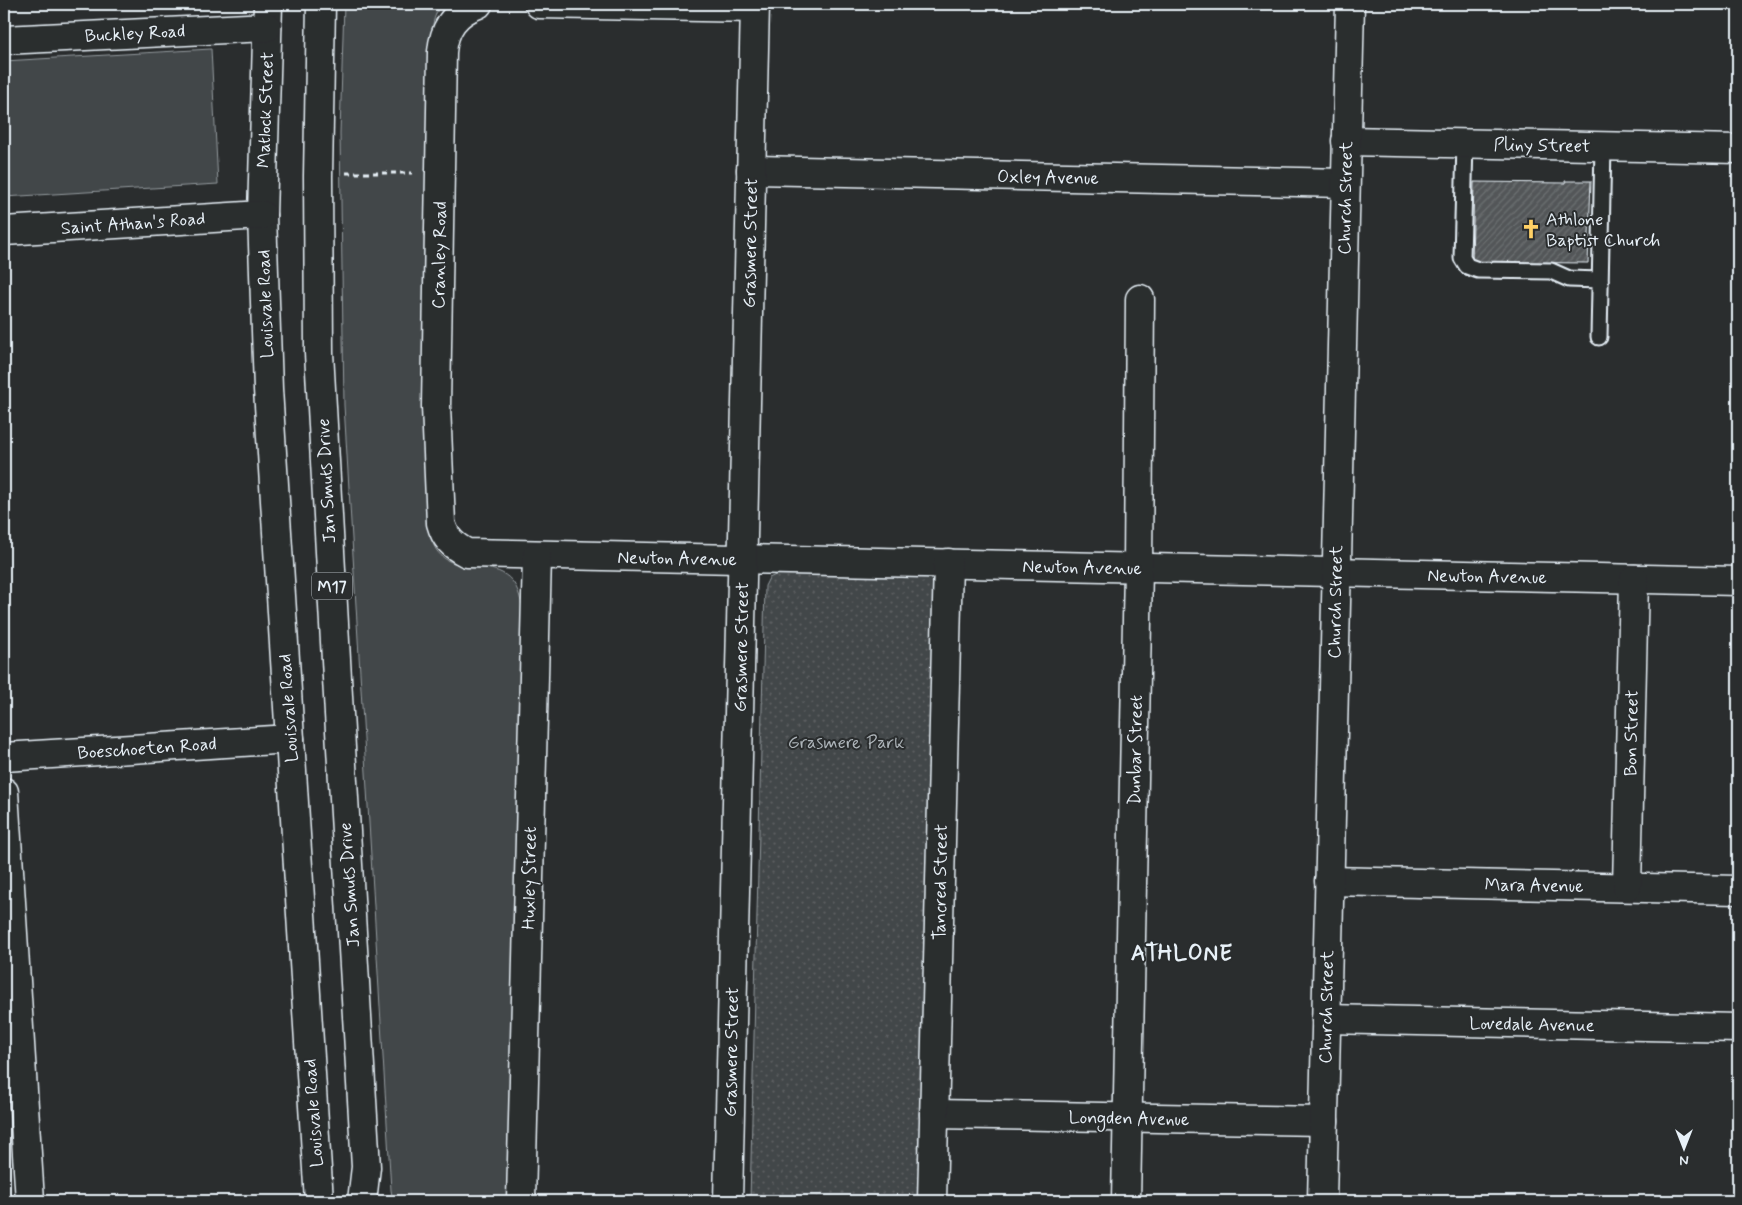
<svg xmlns="http://www.w3.org/2000/svg" width="1742" height="1205" font-family="Mynerve,sans-serif">
<defs>
<pattern id="park-dots" width="8" height="8" patternUnits="userSpaceOnUse" patternTransform="scale(1.25)"><rect width="8" height="8" fill="#424648"/><path d="M2 2h.1M6 6h.1" fill="none" stroke="#5d6163" stroke-width="1.8" stroke-linecap="round"/></pattern>
<pattern id="building-hatch" width="6" height="6" patternUnits="userSpaceOnUse" patternTransform="scale(1.25)"><rect width="6" height="6" fill="#535759"/><path d="M-1 1l2-2M0 6l6-6M5 7l2-2" fill="none" stroke="#6c7072"/></pattern>
</defs>
<rect width="100%" height="100%" fill="#2a2d2e"/>
<filter id="ink" filterUnits="userSpaceOnUse"><feTurbulence type="fractalNoise" baseFrequency=".02" numOctaves="2"/><feDisplacementMap in="SourceGraphic" scale="10" xChannelSelector="R" yChannelSelector="G"/><feConvolveMatrix kernelMatrix="1 2 1 2 8 2 1 2 1" color-interpolation-filters="sRGB"/></filter>
<g filter="url(#ink)">
<g fill="#424648" stroke="#959ca0">
<path d="M344 4H442C432 16 432 30 431 45L429 529C440 597 513 536 522 608L509 1201H393L391 1190 344 405 340 133Z"/>
<path d="M211 49 218 184 4 197V61Z"/>
</g>
<path fill="url(#park-dots)" stroke="#959ca0" d="M778 574 925 577H929L934 582 920 1201H750L765 586 769 578Z"/>
<path fill="url(#building-hatch)" stroke="#e8f1f8" d="M1565 181H1591L1588 263 1472 262 1474 182 1565 183Z"/>
<g fill="none" stroke-linecap="round" stroke-linejoin="round">
<defs>
<g id="lane">
<path d="M1465 143 1462 258 1467 266 1478 270 1551 271 1569 279 1600 280"/>
<path d="M1599 337 1603 146"/>
</g>
<g id="street">
<path d="M268 4 262 215 268 389 319 1201"/>
<path d="M478 4C455 12 444 28 442 52L436 406 441 523C445 538 453 546 467 553L1738 581"/>
<path d="M539 4 755 8"/>
<path d="M4 40 267 27"/>
<path d="M1346 141 1738 149"/>
<path d="M751 170 1345 183"/>
<path d="M4 231 262 215"/>
<path d="M4 757 290 739"/>
<path d="M4 792 30 1201"/>
<path d="M1329 881 1738 890"/>
<path d="M1627 887 1634 579"/>
<path d="M1326 1019 1738 1028"/>
<path d="M934 1114 1324 1121"/>
<path d="M521 1201 537 556"/>
<path d="M728 1201 755 4"/>
<path d="M932 1201 948 563"/>
<path d="M1126 1201 1138 568 1140 299"/>
<path d="M1322 1201 1350 4"/>
</g>
<path id="primary" d="M321 4 318 176 319 353 339 714 366 1167 362 1201"/>
</defs>
<use href="#lane" stroke="#e8f1f8" stroke-width="19"/>
<use href="#street" stroke="#e8f1f8" stroke-width="31"/>
<use href="#primary" stroke="#e8f1f8" stroke-width="31"/>
<path stroke="#e8f1f8" stroke-width="3" stroke-dasharray="5 4" stroke-linecap="butt" d="M346 173H412"/>
<use href="#lane" stroke="#2a2d2e" stroke-width="15"/>
<use href="#street" stroke="#2a2d2e" stroke-width="28"/>
<use href="#primary" stroke="#2a2d2e" stroke-width="28"/>
</g>
</g>
<defs>
<symbol id="church-bare" viewBox="-9 -9 18 18"><path d="M-1.2-6h2.4v3.5h3.3v2.4h-3.3V6h-2.4V-.1h-3.3v-2.4h3.3Z" fill="#ffd166" stroke="#2a2d2e" stroke-width="2.5" paint-order="stroke"/></symbol>
</defs>
<g fill-rule="evenodd">
<use href="#church-bare" x="1517" y="215" width="28" height="28"/>
</g>
<g text-anchor="middle" stroke-width="4" stroke-linejoin="round" paint-order="stroke">
<rect fill="#2a2d2e" stroke="#afb6bb" stroke-width="1" x="312" y="572.5" width="40" height="27" rx="4"/>
<g font-size="16" font-weight="bold" fill="#e8f1f8">
<text x="332" y="592">M17</text>
</g>
<g font-size="18" fill="#e8f1f8" stroke="#2a2d2e">
<text transform="translate(135 33) rotate(-3)" y="6">Buckley Road</text>
<text transform="translate(265 110) rotate(-88)" y="6">Matlock Street</text>
<text transform="translate(1542 145) rotate(1)" y="6">Pliny Street</text>
<text transform="translate(1048 177) rotate(1)" y="6">Oxley Avenue</text>
<text transform="translate(1345 198) rotate(-89)" y="6">Church Street</text>
<text transform="translate(133 223) rotate(-4)" y="6">Saint Athan's Road</text>
<text transform="translate(750 243) rotate(-89)" y="6">Grasmere Street</text>
<text transform="translate(439 255) rotate(-89)" y="6">Cranley Road</text>
<text transform="translate(265 304) rotate(-92)" y="6">Louisvale Road</text>
<text transform="translate(326 481) rotate(-93)" y="6">Jan Smuts Drive</text>
<text transform="translate(677 558) rotate(1)" y="6">Newton Avenue</text>
<text transform="translate(1082 567) rotate(1)" y="6">Newton Avenue</text>
<text transform="translate(1487 576) rotate(1)" y="6">Newton Avenue</text>
<text transform="translate(1335 602) rotate(-89)" y="6">Church Street</text>
<text transform="translate(741 647) rotate(-89)" y="6">Grasmere Street</text>
<text transform="translate(288 708) rotate(-94)" y="6">Louisvale Road</text>
<text transform="translate(1631 733) rotate(-89)" y="6">Bon Street</text>
<text transform="translate(147 748) rotate(-4)" y="6">Boeschoeten Road</text>
<text transform="translate(1135 750) rotate(-89)" y="6">Dunbar Street</text>
<text transform="translate(529 878) rotate(-89)" y="6">Huxley Street</text>
<text transform="translate(940 882) rotate(-89)" y="6">Tancred Street</text>
<text transform="translate(349 885) rotate(-94)" y="6">Jan Smuts Drive</text>
<text transform="translate(1534 885) rotate(1)" y="6">Mara Avenue</text>
<text transform="translate(1326 1007) rotate(-89)" y="6">Church Street</text>
<text transform="translate(1532 1024) rotate(1)" y="6">Lovedale Avenue</text>
<text transform="translate(731 1052) rotate(-89)" y="6">Grasmere Street</text>
<text transform="translate(313 1113) rotate(-94)" y="6">Louisvale Road</text>
<text transform="translate(1129 1118) rotate(1)" y="6">Longden Avenue</text>
</g>
<g font-size="18" fill="#e8f1f8" stroke="#2a2d2e" text-anchor="start">
<text x="1546" y="225">Athlone<tspan x="1546" dy="21">Baptist Church</tspan></text>
</g>
<g font-size="18" fill="#aeb5ba" stroke="#2a2d2e">
<text x="846" y="748">Grasmere Park</text>
</g>
<g font-size="22" font-weight="bold" letter-spacing="1" fill="#e8f1f8" stroke="#2a2d2e">
<text x="1182" y="960">ATHLONE</text>
</g>
</g>
<rect width="1742" height="1205" fill="none" stroke="#2a2d2e" stroke-width="20"/>
<rect x="10" y="10" width="1722" height="1185" fill="none" stroke="#e8f1f8" stroke-width="2" filter="url(#ink)"/>
<g transform="translate(1684 1148) rotate(180)" stroke="#2a2d2e" stroke-width="4" paint-order="stroke">
<path d="M0-4L9 19L0 12L-9 19Z" fill="#e8f1f8"/>
<text y="-8" font-size="14" font-weight="bold" text-anchor="middle" fill="#e8f1f8">N</text>
</g>
</svg>
